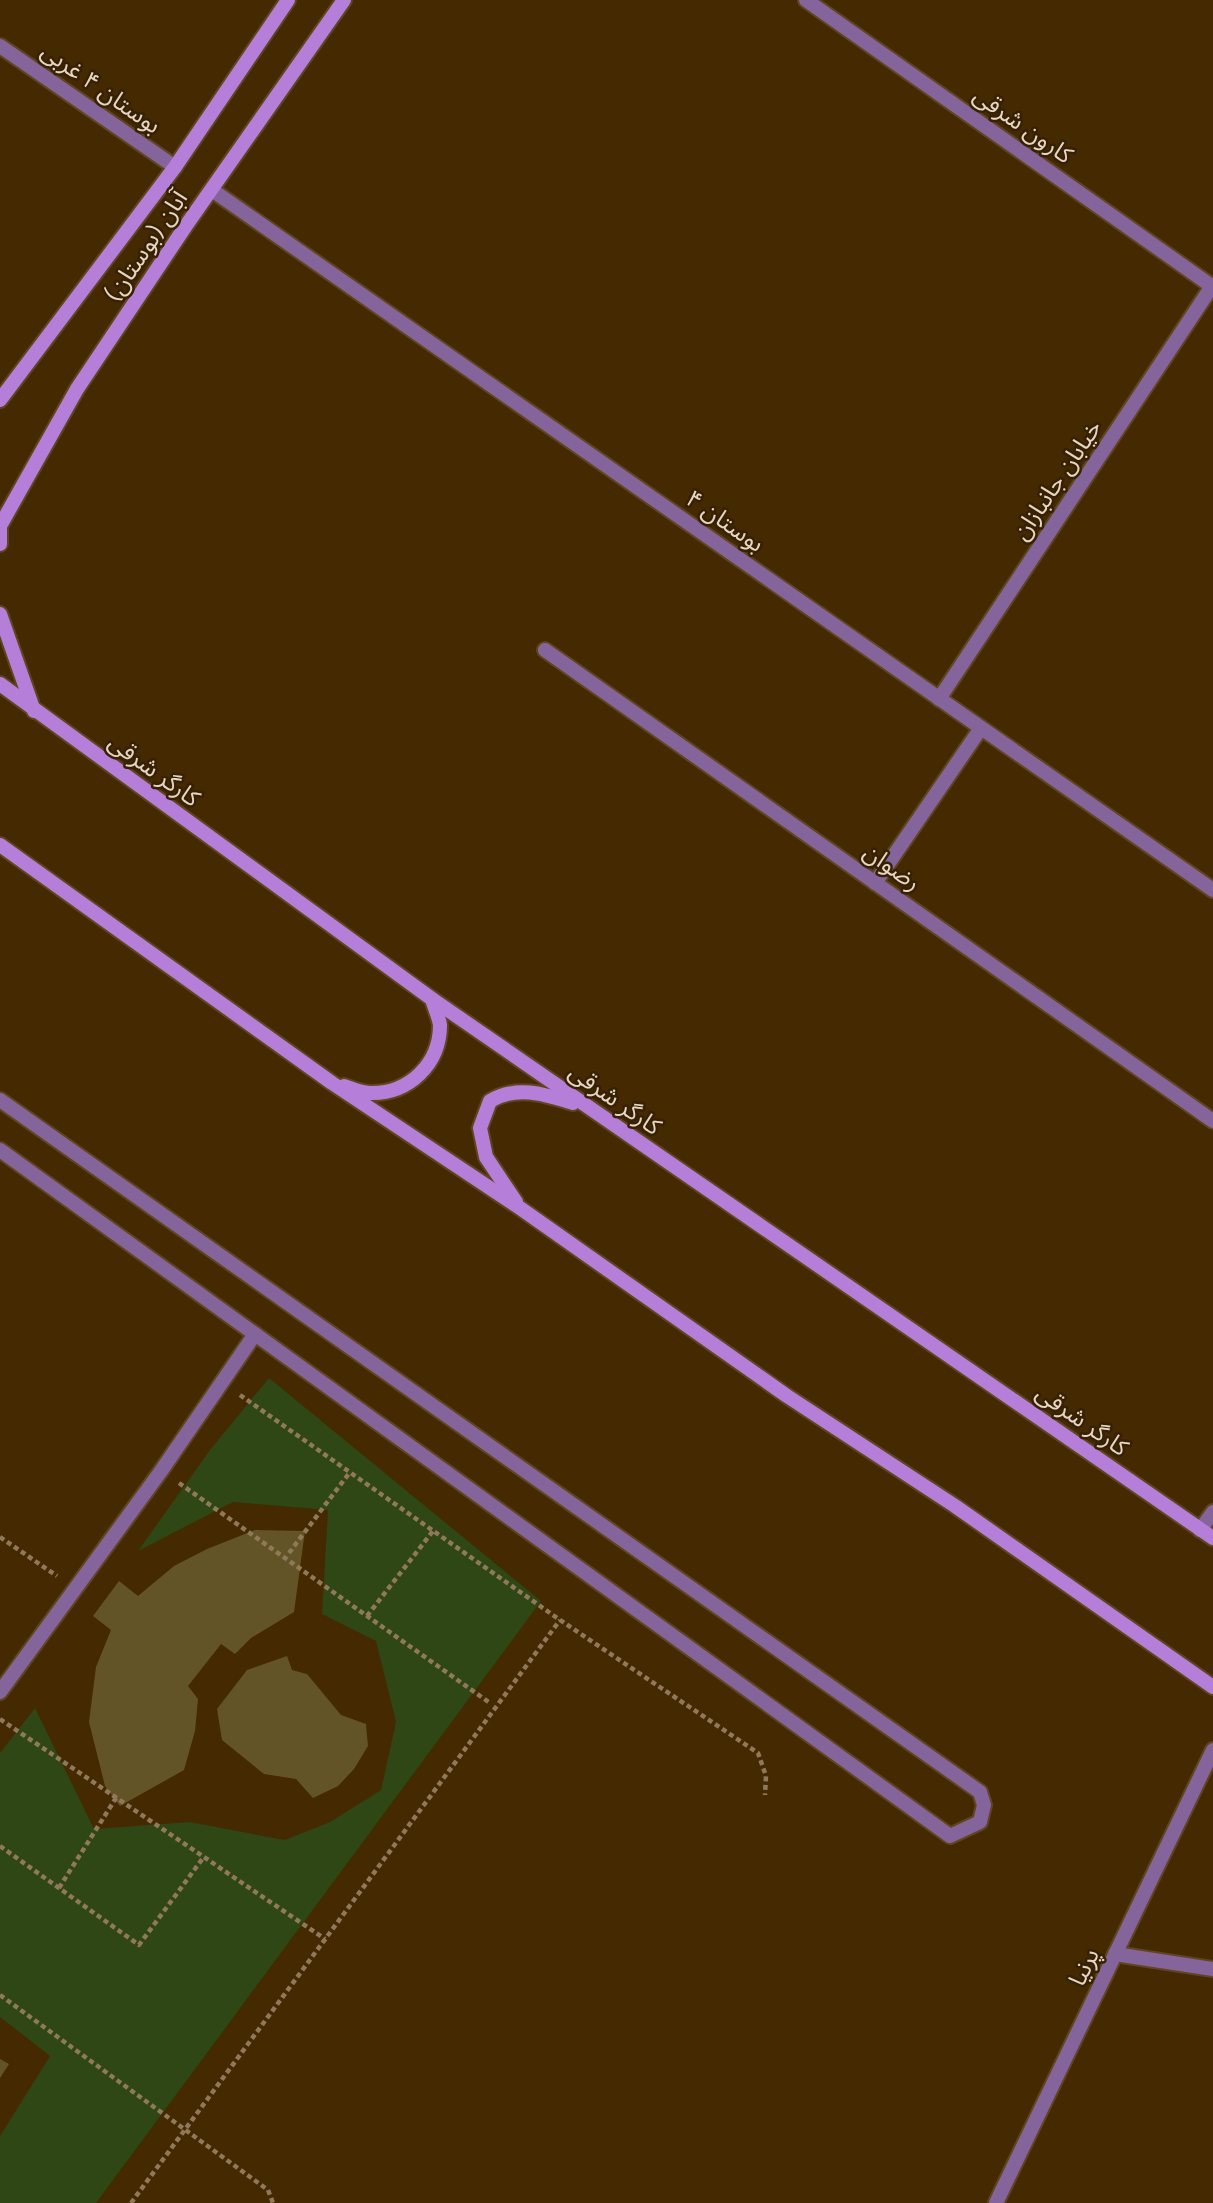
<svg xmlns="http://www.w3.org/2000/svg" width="1213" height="2203" font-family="Figtree,'Noto Sans Arabic',sans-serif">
<rect width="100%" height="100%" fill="#452901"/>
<path fill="#2f4615" d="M269 1378 541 1601 96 2203H0V2136L50 2056 0 2017V1753L35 1708 94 1829 190 1822 285 1840 330 1822 381 1790 396 1722 376 1641 322 1614 328 1510 233 1502 138 1551 210 1450Z"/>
<g fill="#635427">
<path d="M255 1530 305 1531 294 1612 251 1638 235 1654 221 1644 188 1686 198 1699 195 1731 184 1770 120 1806 105 1786 89 1722 96 1667 111 1630 93 1616 119 1581 138 1596 174 1566 207 1549Z"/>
<path d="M287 1656 292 1670 307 1674 341 1715 366 1724 368 1746 354 1769 338 1786 313 1798 296 1779 264 1774 222 1740 217 1709 247 1670Z"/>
<path d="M0 2059 9 2064 0 2078Z"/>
</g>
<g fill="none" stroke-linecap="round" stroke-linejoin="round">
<defs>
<g id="minor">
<path d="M806 0 1213 287"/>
<path d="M0 46 175 167"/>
<path d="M212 190 1213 890"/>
<path d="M545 650 1213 1121"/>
<path d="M939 699 1212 286"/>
<path d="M875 883 981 728"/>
<path d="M0 1100 980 1792 984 1805 980 1822 950 1836 0 1150"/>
<path d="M1200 1530 1213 1512"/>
<path d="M0 1692 161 1471 255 1334"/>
<path d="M1115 1954 1213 1969"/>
</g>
<path id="tertiary" d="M996 2203 1213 1750"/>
<g id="secondary">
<path d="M0 400 175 167 288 0"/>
<path d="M0 523V544"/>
<path d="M0 526 77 389 185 227 344 0"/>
<path d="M0 614 34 711"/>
<path d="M0 684 432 999 1213 1538"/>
<path d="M0 845 332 1083 520 1208 787 1396 955 1506 1213 1687"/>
<path d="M344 1086C352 1089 362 1093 370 1093 409 1094 440 1064 440 1025 439 1017 434 1007 432 999"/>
<path d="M516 1202 486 1157 480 1128 490 1101C517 1085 544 1094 573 1103"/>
</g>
</defs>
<use href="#minor" stroke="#5f4520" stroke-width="18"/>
<use href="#tertiary" stroke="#5f4520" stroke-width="18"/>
<use href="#secondary" stroke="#5f4520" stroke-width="18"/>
<g stroke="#90795b" stroke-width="4.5" stroke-dasharray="5 3.5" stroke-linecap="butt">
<path d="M240 1395 560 1620 758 1753 766 1776 765 1795"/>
<path d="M179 1483 490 1703"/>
<path d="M0 1537 57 1576"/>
<path d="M289 1553 350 1472"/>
<path d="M367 1616 433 1531"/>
<path d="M0 1719 325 1939"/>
<path d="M0 1846 139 1945 203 1858"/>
<path d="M59 1888 116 1798"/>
<path d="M0 1995 268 2190 273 2203"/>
<path d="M131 2203 560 1620"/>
</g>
<use href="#minor" stroke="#85649c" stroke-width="14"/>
<use href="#tertiary" stroke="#85649c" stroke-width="14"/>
<use href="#secondary" stroke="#b57fd9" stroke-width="14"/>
</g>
<g text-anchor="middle" stroke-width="5" stroke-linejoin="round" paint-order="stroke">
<g font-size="24" fill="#e8d6c3" stroke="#362105">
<text transform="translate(101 88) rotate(35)" y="8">بوستان ۴ غربی</text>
<text transform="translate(1023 125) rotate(35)" y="8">کارون شرقی</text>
<text transform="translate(146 246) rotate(-56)" y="8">آبان (بوستان)</text>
<text transform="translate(1057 480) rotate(-56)" y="8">خیابان جانبازان</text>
<text transform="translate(725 521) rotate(35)" y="8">بوستان ۴</text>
<text transform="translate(154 770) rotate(36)" y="8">کارگر شرقی</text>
<text transform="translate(892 867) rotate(35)" y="8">رضوان</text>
<text transform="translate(615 1099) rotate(35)" y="8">کارگر شرقی</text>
<text transform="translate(1082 1420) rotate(35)" y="8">کارگر شرقی</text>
<text transform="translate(1084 1967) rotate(-64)" y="8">پرنیا</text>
</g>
</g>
</svg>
